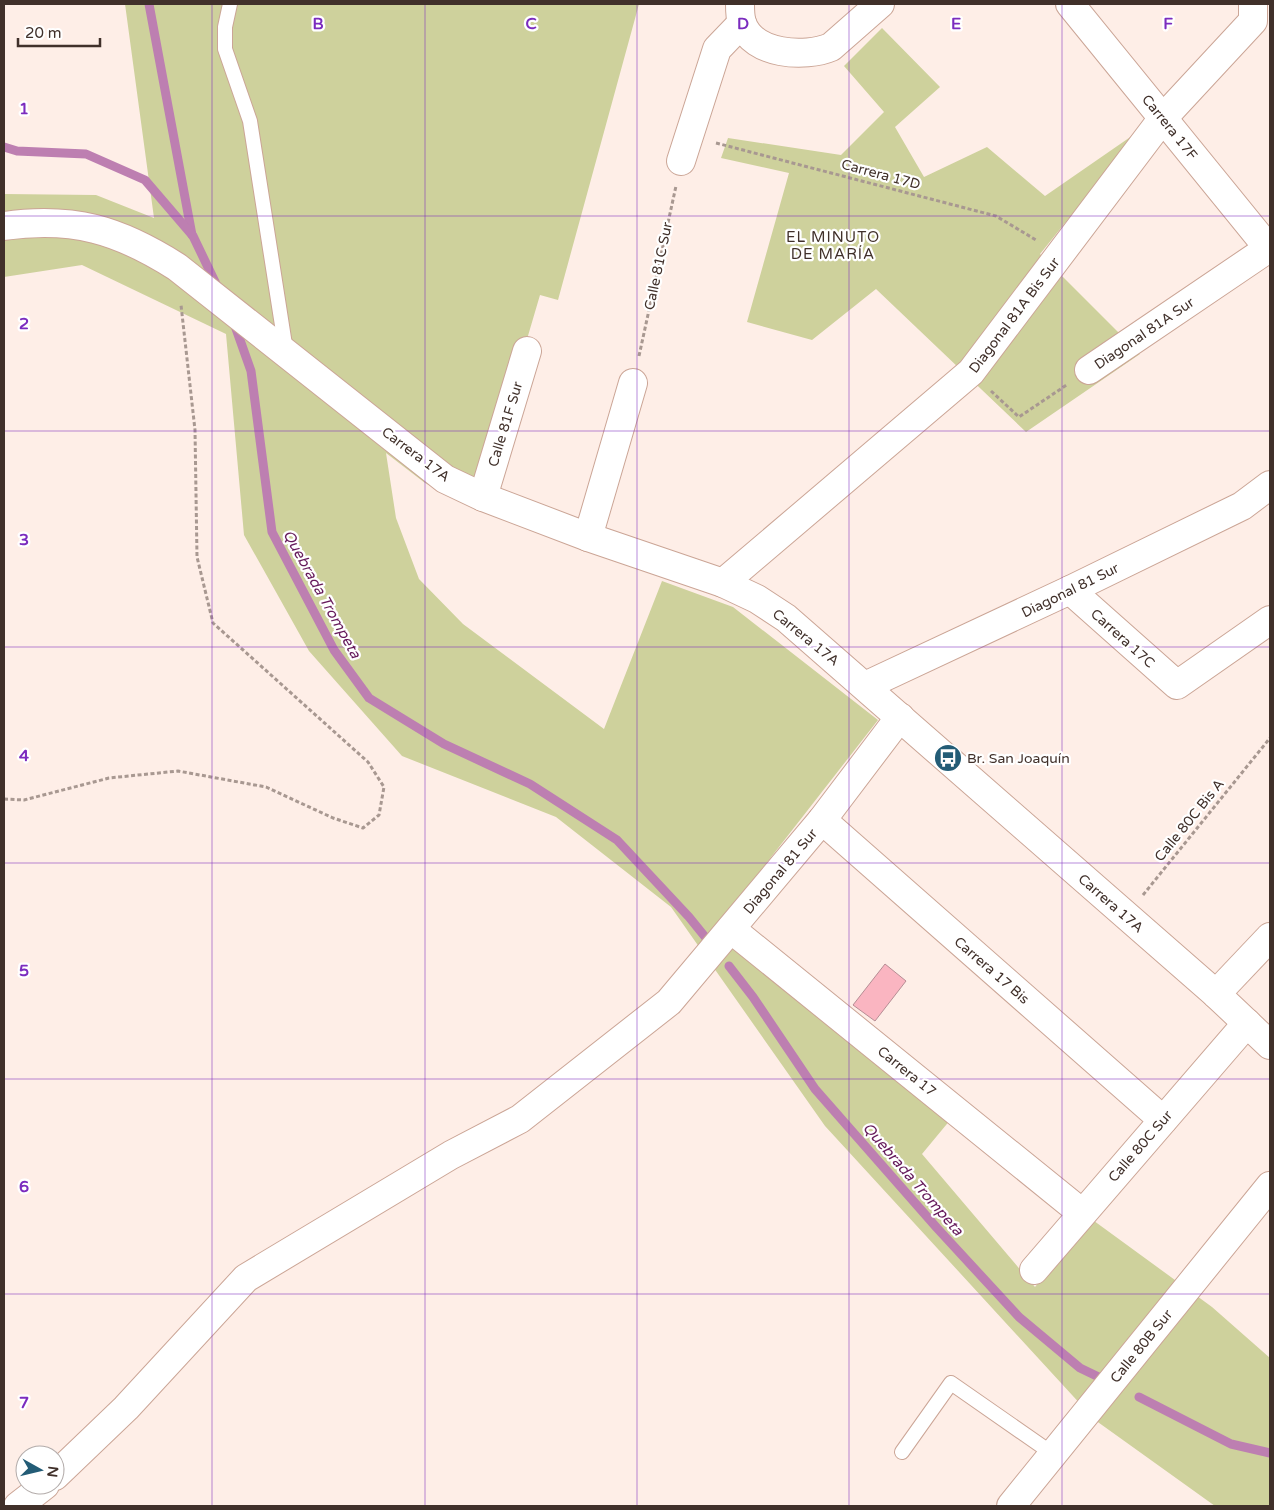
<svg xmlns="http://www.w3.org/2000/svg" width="1274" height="1510" font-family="'Varela Round',sans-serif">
<rect width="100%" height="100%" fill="#feeee7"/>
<g fill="#ced19c">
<path d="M125 4H639L558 300 540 295 477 509 425 483 386 453 396 518 419 579 463 624 604 729 662 581 733 607 878 720 729 911 951 1119 922 1154 1035 1287 1090 1218 1212 1307 1270 1358V1506H1215L1095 1420 825 1126 671 907 556 817 402 756 309 651 244 535 226 334 82 265 4 277V194L96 195 154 218Z"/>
<path d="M882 28 940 87 895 127 924 177 987 147 1045 196 1139 131 1040 254 1140 354 1026 432 876 289 812 340 747 322 789 173 721 158 728 138 841 155 884 112 844 66Z"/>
</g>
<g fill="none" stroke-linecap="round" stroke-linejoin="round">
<g stroke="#bd7fb1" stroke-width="9">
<path d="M149 4 192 235"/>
<path d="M4 147 17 151 86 154 145 180 193 236 217 286"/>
<path d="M234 323 251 371 272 532 334 650 369 698 444 744 530 784 617 840 689 917 706 938"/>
<path d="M729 966 753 997 815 1089 937 1228 1019 1317 1080 1368 1107 1381"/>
<path d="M1139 1397 1231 1444 1270 1453"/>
</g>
</g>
<path fill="#fab5c1" stroke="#b68d94" d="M885 964 906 981 875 1021 853 1005Z"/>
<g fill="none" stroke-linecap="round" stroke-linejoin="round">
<defs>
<g id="service">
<path d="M230 4 225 27V49L250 121 286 351"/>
<path d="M902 1452 951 1383 1053 1454"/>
</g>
<g id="minor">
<path d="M740 4C740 10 740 17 742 23 753 55 805 58 831 47L880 4"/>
<path d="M1070 4 1270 250"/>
<path d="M681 161 717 49 742 23"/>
<path d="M1089 370 1269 248"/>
<path d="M483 497 527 351"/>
<path d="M588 537 633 383"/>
<path d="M723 583 971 372 1163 118 1253 21V4"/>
<path d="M1070 590 1177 685 1270 620"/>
<path d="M822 820 1163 1120"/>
<path d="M731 929 1082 1213"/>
<path d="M1216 994 1270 937"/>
<path d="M1034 1270 1247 1023"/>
<path d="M55 1476 126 1408 246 1278 451 1155 520 1119 669 1002 822 820 900 717"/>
<path d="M18 1506 45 1485"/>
<path d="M1011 1506 1270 1186"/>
</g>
<g id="tertiary">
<path d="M4 226C73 216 119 230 177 267L445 479 483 497 588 537 723 583 757 599 786 618 1216 994 1270 1045"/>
<path d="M865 686 1070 590 1242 506 1270 485"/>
</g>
</defs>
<use href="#service" stroke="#cba596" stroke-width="16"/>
<use href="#minor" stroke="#cba596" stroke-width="30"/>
<use href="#tertiary" stroke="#cba596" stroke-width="30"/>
<g stroke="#a89891" stroke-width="3" stroke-dasharray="4 2.5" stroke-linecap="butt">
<path d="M716 143 996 216 1036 240"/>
<path d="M639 356 676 186"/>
<path d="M991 391 1019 417 1068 384"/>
<path d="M4 799 24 800 109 778 178 771 266 787 333 818 363 828 379 815 384 787 368 762 213 623 197 557 195 430 181 305"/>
<path d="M1143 895 1270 738"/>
</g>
<use href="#service" stroke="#fff" stroke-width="14"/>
<use href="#minor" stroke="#fff" stroke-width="28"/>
<use href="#tertiary" stroke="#fff" stroke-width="28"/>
</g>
<path fill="none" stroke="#7b2cbf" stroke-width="1" stroke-opacity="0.55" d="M212 4V1506M425 4V1506M637 4V1506M849 4V1506M1062 4V1506M4 216H1270M4 431H1270M4 647H1270M4 863H1270M4 1079H1270M4 1294H1270"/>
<defs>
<symbol id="bus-disc" viewBox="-11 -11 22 22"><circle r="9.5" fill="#235c76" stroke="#fff"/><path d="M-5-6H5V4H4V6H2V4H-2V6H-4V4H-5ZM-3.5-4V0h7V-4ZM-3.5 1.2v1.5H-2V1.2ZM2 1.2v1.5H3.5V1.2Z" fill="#fff"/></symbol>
</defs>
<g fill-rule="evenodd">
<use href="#bus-disc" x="932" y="742" width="32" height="32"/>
</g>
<g text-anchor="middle" stroke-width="4.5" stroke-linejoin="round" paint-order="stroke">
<g font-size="14" fill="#40302a" stroke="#fff">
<text transform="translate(1170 127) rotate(51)" y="5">Carrera 17F</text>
<text transform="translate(881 174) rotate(15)" y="5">Carrera 17D</text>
<text transform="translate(658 266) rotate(-78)" y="5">Calle 81C Sur</text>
<text transform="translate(1014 315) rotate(-53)" y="5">Diagonal 81A Bis Sur</text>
<text transform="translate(1144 333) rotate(-34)" y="5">Diagonal 81A Sur</text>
<text transform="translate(505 424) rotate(-73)" y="5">Calle 81F Sur</text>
<text transform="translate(416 454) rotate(37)" y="5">Carrera 17A</text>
<text transform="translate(1070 590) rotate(-26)" y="5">Diagonal 81 Sur</text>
<text transform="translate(806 637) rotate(39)" y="5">Carrera 17A</text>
<text transform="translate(1123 638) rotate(42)" y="5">Carrera 17C</text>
<text transform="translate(1189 820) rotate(-51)" y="5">Calle 80C Bis A</text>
<text transform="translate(780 871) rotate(-50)" y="5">Diagonal 81 Sur</text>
<text transform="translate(1111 903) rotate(41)" y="5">Carrera 17A</text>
<text transform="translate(992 970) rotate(41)" y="5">Carrera 17 Bis</text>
<text transform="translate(907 1071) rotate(39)" y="5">Carrera 17</text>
<text transform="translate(1140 1146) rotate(-49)" y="5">Calle 80C Sur</text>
<text transform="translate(1141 1346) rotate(-51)" y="5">Calle 80B Sur</text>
</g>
<g font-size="14" fill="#40302a" stroke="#fff" text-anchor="start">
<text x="967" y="763">Br. San Joaquín</text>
</g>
<g font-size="15" letter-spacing="1" fill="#40302a" stroke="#fff">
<text x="833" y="242">EL MINUTO<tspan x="833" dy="17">DE MARÍA</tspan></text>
</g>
<g font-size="15" font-style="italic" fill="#651a5b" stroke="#fff">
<text transform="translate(322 594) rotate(61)" y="5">Quebrada Trompeta</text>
<text transform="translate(913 1179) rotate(49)" y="5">Quebrada Trompeta</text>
</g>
</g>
<g font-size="16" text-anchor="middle" font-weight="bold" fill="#7b2cbf" stroke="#fff" stroke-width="4.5" stroke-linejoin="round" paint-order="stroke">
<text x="318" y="29">B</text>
<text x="531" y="29">C</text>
<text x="743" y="29">D</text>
<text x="956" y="29">E</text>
<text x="1168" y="29">F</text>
<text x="24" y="114">1</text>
<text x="24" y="329">2</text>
<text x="24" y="545">3</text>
<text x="24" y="761">4</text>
<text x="24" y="976">5</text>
<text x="24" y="1192">6</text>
<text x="24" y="1408">7</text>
</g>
<rect width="1274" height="1510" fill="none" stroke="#40302a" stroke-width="10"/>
<g transform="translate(40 1470) rotate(98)"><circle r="24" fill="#ffffff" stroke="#b3acaa"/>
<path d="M0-4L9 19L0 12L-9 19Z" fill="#235c76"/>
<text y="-8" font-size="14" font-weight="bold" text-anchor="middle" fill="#40302a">N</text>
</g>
<path d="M18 38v8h82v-8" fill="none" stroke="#40302a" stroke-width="2.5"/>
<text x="25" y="38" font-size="15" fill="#40302a" stroke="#ffffff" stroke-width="4" paint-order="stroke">20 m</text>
</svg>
